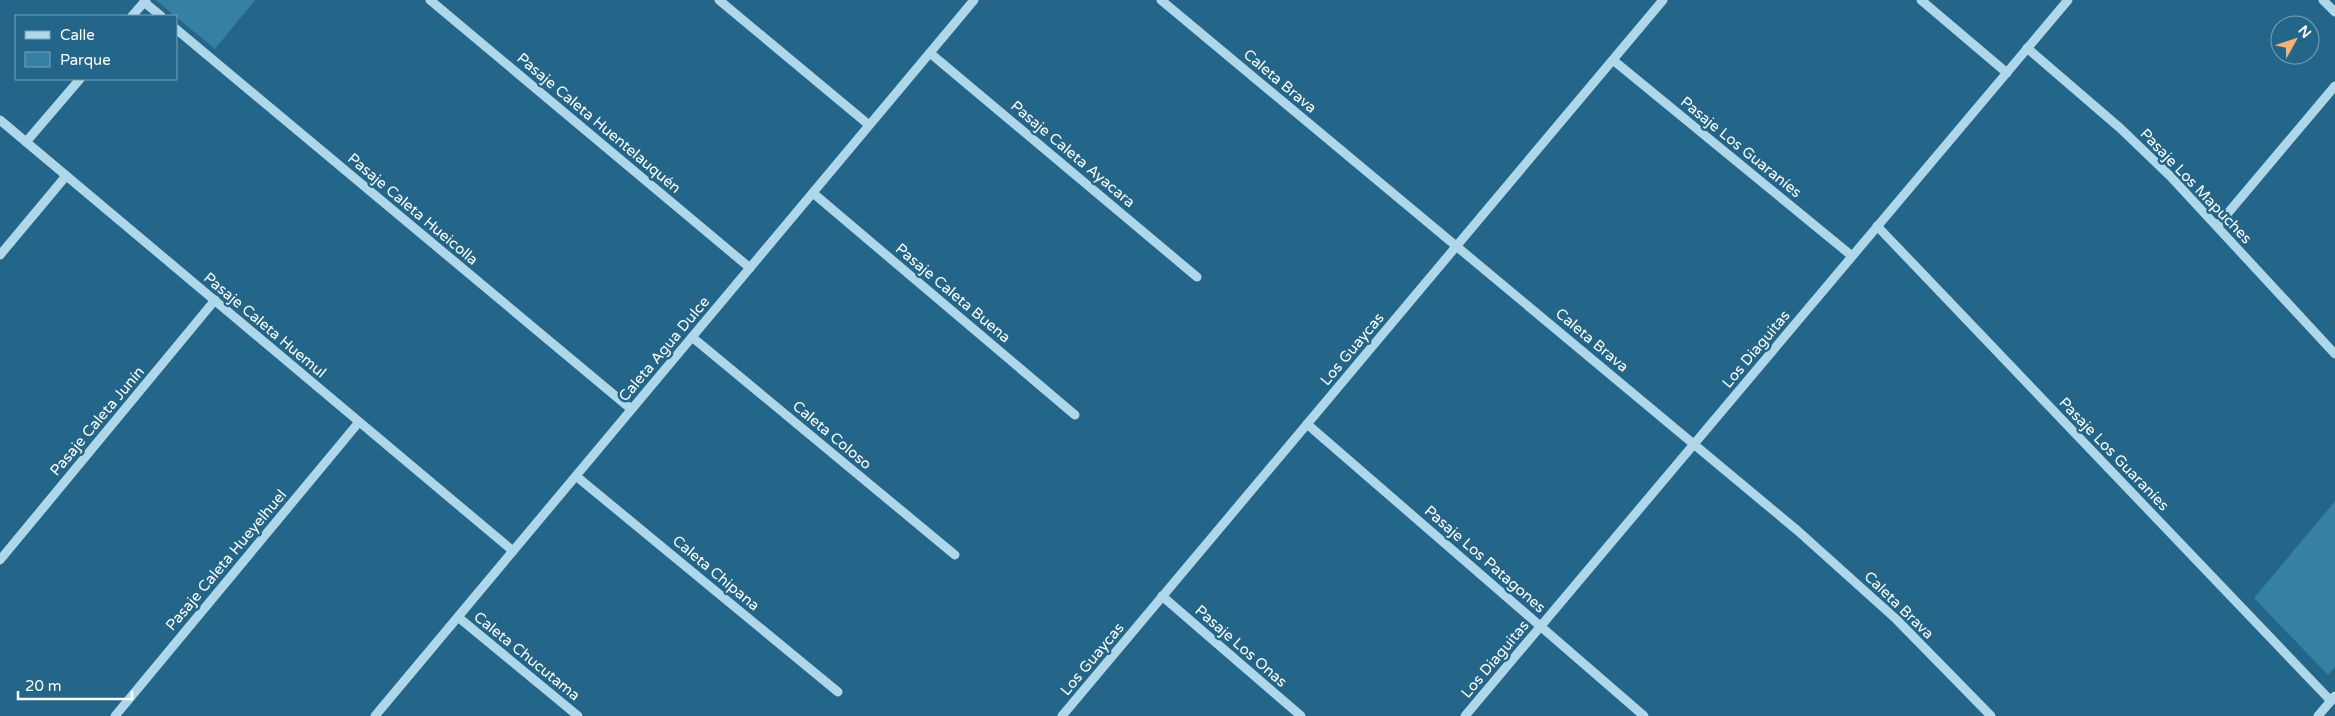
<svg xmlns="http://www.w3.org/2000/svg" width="2335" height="716" font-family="'Varela Round',sans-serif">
<rect width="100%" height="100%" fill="#236689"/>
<g fill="#3580a3">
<path d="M156 0H255L215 49Z"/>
<path d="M2335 501V667L2328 675 2254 598Z"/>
</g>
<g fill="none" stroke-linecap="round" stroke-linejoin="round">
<g stroke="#afd7ea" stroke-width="9">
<path d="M430 0 750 268"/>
<path d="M719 0 869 125"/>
<path d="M1161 0 1798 531 1896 619 1991 716"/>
<path d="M1921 0 2007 73"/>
<path d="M2323 0 2335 12"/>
<path d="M144 2 161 16"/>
<path d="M132 16 146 0"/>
<path d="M176 29 631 409"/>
<path d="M2027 48 2120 128 2170 176 2335 354"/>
<path d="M930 53 1197 277"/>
<path d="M1613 60 1852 256"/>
<path d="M0 120 513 551"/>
<path d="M26 142 80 79"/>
<path d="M813 193 1075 415"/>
<path d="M1877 226 2331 701"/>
<path d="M2217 226 2335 86"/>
<path d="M0 255 66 176"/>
<path d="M692 337 955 555"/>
<path d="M1307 424 1644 716"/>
<path d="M576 476 838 692"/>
<path d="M0 560 215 300"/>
<path d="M1162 596 1301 716"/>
<path d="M458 617 578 716"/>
<path d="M115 716 359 422"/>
<path d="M375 716 974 0"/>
<path d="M1062 716 1663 0"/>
<path d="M1465 716 2068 0"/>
<path d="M2318 716 2335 696"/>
</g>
</g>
<g text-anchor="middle" stroke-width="5" stroke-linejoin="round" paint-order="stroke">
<g font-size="15" fill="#fff" stroke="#236689">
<text transform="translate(1280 81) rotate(40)" y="5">Caleta Brava</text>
<text transform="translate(599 123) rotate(40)" y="5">Pasaje Caleta Huentelauquén</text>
<text transform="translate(1741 147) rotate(39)" y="5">Pasaje Los Guaraníes</text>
<text transform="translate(1073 154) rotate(40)" y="5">Pasaje Caleta Ayacara</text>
<text transform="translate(2196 186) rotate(46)" y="5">Pasaje Los Mapuches</text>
<text transform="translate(413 209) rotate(40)" y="5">Pasaje Caleta Hueicolla</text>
<text transform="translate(953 293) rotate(40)" y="5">Pasaje Caleta Buena</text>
<text transform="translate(265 325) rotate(40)" y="5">Pasaje Caleta Huemul</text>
<text transform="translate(1592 340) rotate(40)" y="5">Caleta Brava</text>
<text transform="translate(664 349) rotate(-50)" y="5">Caleta Agua Dulce</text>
<text transform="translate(1352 349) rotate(-50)" y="5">Los Guaycas</text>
<text transform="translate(1756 349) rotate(-50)" y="5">Los Diaguitas</text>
<text transform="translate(97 421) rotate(-50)" y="5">Pasaje Caleta Junín</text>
<text transform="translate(832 435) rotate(40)" y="5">Caleta Coloso</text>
<text transform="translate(2114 454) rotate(46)" y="5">Pasaje Los Guaraníes</text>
<text transform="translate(1485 559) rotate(41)" y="5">Pasaje Los Patagones</text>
<text transform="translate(226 560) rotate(-50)" y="5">Pasaje Caleta Hueyelhuel</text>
<text transform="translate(716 573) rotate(40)" y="5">Caleta Chipana</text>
<text transform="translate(1899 605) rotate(44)" y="5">Caleta Brava</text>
<text transform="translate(1241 646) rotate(41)" y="5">Pasaje Los Onas</text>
<text transform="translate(527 656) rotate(39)" y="5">Caleta Chucutama</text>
<text transform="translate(1092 659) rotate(-50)" y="5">Los Guaycas</text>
<text transform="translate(1495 659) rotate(-50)" y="5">Los Diaguitas</text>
</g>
</g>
<rect x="15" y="15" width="162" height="65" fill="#236689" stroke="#7ba3b8"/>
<rect x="25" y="31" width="25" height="8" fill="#afd7ea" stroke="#7ba3b8"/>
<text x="60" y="40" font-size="15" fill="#ffffff">Calle</text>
<rect x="25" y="52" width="25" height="15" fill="#3580a3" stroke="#7ba3b8"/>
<text x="60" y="65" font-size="15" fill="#ffffff">Parque</text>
<g transform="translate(2295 40) rotate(50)"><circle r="24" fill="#236689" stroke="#7ba3b8"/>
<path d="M0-4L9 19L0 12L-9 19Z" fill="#f5b272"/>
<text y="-8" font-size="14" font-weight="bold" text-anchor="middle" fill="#ffffff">N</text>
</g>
<path d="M18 691v8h114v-8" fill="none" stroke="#ffffff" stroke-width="2.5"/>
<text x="25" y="691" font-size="15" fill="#ffffff" stroke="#236689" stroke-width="4" paint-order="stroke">20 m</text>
</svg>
